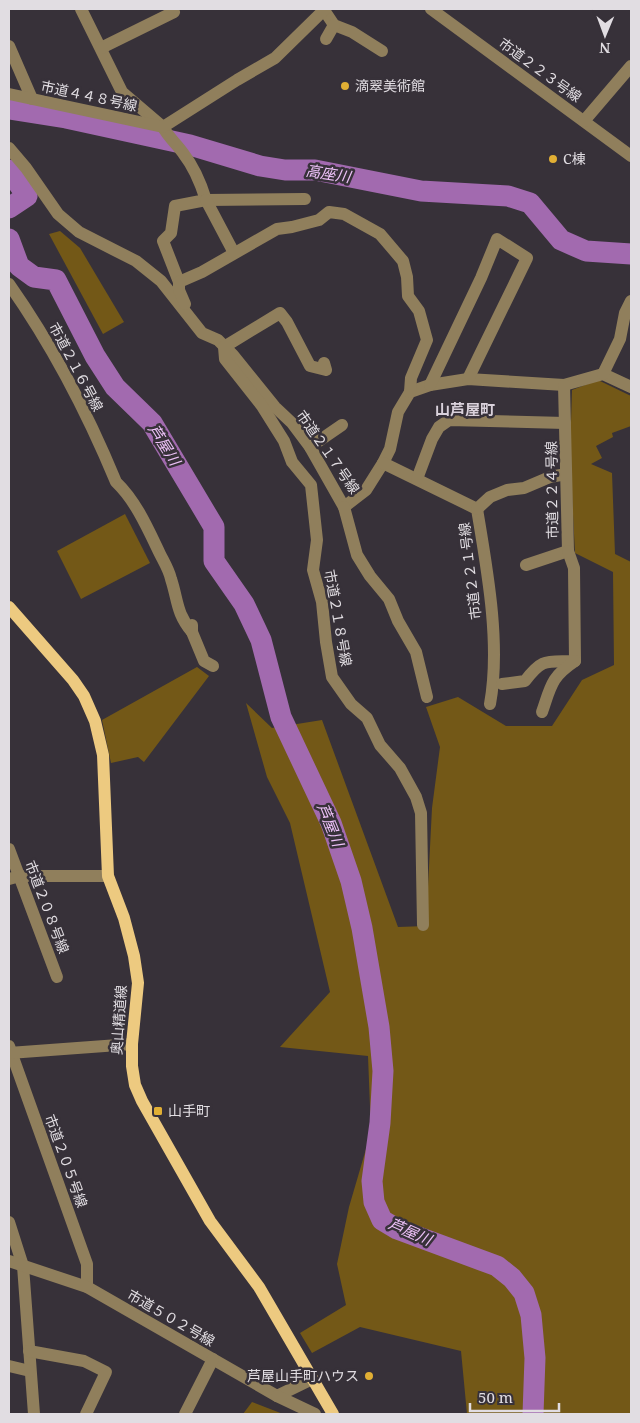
<svg xmlns="http://www.w3.org/2000/svg" width="640" height="1423" font-family="'Noto Serif','Noto Sans JP',serif">
<rect width="100%" height="100%" fill="#373139"/>
<g fill="#735817">
<path d="M60 231 80 248 124 322 103 334 49 234Z"/>
<path d="M598 380 631 396V426L612 433 613 437 596 446 602 458 591 464 612 473 615 554 631 562V1414H467L461 1351 360 1327 312 1353 300 1333 346 1305 337 1264 349 1207 371 1132 368 1056 280 1047 330 992 290 823 267 777 246 703 272 728 322 720 398 927 426 926 432 808 440 747 426 707 458 697 506 726H552L582 680 614 665 613 572 575 553 570 455 572 390Z"/>
<path d="M125 514 150 563 81 599 57 551Z"/>
<path d="M197 667 209 676 144 762 138 757 111 763 102 720Z"/>
<path d="M252 1402 283 1414H243Z"/>
</g>
<g fill="none" stroke-linecap="round" stroke-linejoin="round">
<g stroke="#a26aaf" stroke-width="21">
<path d="M9 109 66 118 190 145 260 166 285 170H315L421 191 508 196 530 203 561 240 586 251 631 254"/>
<path d="M9 170 27 196 9 208"/>
<path d="M9 239 19 266 34 277 56 280 95 356 115 387 152 423 214 527V561L244 604 261 640 281 717 331 823 351 881 362 928 379 1027 383 1071 380 1123 372 1181 374 1202 382 1220 397 1229 497 1266 512 1278 524 1293 531 1315 535 1358 533 1414"/>
</g>
<g stroke="#907f5c" stroke-width="12">
<path d="M81 9 122 92 163 127C168 137 177 144 183 153 194 167 201 184 206 200L175 206 171 233 163 241 179 282"/>
<path d="M431 9 631 156"/>
<path d="M324 10 334 25 352 32 382 51"/>
<path d="M326 39 334 25"/>
<path d="M9 46 32 99"/>
<path d="M101 48 174 12 172 9"/>
<path d="M9 94 163 127 237 80 275 58 325 9"/>
<path d="M584 121 631 66"/>
<path d="M9 148 26 168 58 214 79 232 136 261 161 281 202 333 218 340 233 355 275 407 292 423 310 447 344 507 366 490 383 463 390 449 398 412 410 392 430 385 468 379 564 385 603 374 631 387"/>
<path d="M206 200 305 199"/>
<path d="M206 200 234 253"/>
<path d="M9 284C52 345 87 412 116 482 136 501 148 529 160 554 164 562 169 570 171 579 178 600 176 613 192 632"/>
<path d="M185 304 179 290V282L202 272 277 229 292 227 319 220 329 212 344 214 380 234 403 261 407 277 408 296 419 311 427 340 411 378 410 392"/>
<path d="M324 363 326 370 310 366 287 322 280 313 224 347 225 359 262 406 284 441 292 462 311 485 317 540 313 570 322 602 326 642 332 677 351 704 367 718 380 745 400 768 416 797 421 813 423 925"/>
<path d="M603 374 620 339 625 313 631 301"/>
<path d="M430 385 481 278 497 239 527 258 468 379"/>
<path d="M310 447 342 425"/>
<path d="M383 463 477 509C487 569 501 644 490 704"/>
<path d="M417 479 432 439 439 427 449 420 565 423"/>
<path d="M344 507 357 555 370 576 389 599 398 621 416 652 427 697"/>
<path d="M477 509 490 497 507 490 524 488 550 477 566 474"/>
<path d="M526 565 568 551 564 385"/>
<path d="M192 625V632L204 661 213 666"/>
<path d="M502 684 525 681C543 657 547 662 575 661L574 568 568 551"/>
<path d="M542 712C551 686 551 677 575 661"/>
<path d="M9 849 57 977"/>
<path d="M9 879 20 876H108"/>
<path d="M9 1046 87 1264V1287"/>
<path d="M9 1053 132 1044"/>
<path d="M9 1222 23 1266 34 1414"/>
<path d="M9 1261 87 1287 277 1396 312 1379"/>
<path d="M29 1351 84 1361 106 1372 86 1414"/>
<path d="M9 1366 30 1371"/>
<path d="M277 1396 315 1414"/>
<path d="M185 1414 213 1359"/>
</g>
<path stroke="#edca80" stroke-width="12" d="M9 607 73 680 84 696 95 721 103 755 108 876 124 918 134 956 138 983 132 1044V1066L135 1085 142 1101 210 1221 259 1287 333 1414"/>
</g>
<g fill="#e1af34" stroke="#373139" stroke-width="2">
<circle cx="345" cy="86" r="5"/>
<circle cx="553" cy="159" r="5"/>
<rect x="153" y="1106" width="10" height="10" rx="2.5"/>
<circle cx="369" cy="1376" r="5"/>
</g>
<g text-anchor="middle" stroke-width="5" stroke-linejoin="round" paint-order="stroke">
<g font-size="14" fill="#e1dde2" stroke="#373139">
<text transform="translate(540 70) rotate(36)" y="5">市道２２３号線</text>
<text transform="translate(89 96) rotate(12)" y="5">市道４４８号線</text>
<text transform="translate(76 367) rotate(62)" y="5">市道２１６号線</text>
<text transform="translate(328 452) rotate(55)" y="5">市道２１７号線</text>
<text transform="translate(552 490) rotate(-91)" y="5">市道２２４号線</text>
<text transform="translate(470 571) rotate(-97)" y="5">市道２２１号線</text>
<text transform="translate(338 618) rotate(80)" y="5">市道２１８号線</text>
<text transform="translate(47 907) rotate(69)" y="5">市道２０８号線</text>
<text transform="translate(119 1020) rotate(-86)" y="5">奥山精道線</text>
<text transform="translate(66 1161) rotate(70)" y="5">市道２０５号線</text>
<text transform="translate(171 1318) rotate(30)" y="5">市道５０２号線</text>
</g>
<g font-size="14" fill="#e1dde2" stroke="#373139" text-anchor="start">
<text x="355" y="91">滴翠美術館</text>
<text x="563" y="164">C棟</text>
<text x="168" y="1116">山手町</text>
<text x="359" y="1381" text-anchor="end">芦屋山手町ハウス</text>
</g>
<g font-size="15" font-style="italic" fill="#eec2f9" stroke="#373139">
<text transform="translate(328 174) rotate(9)" y="5">高座川</text>
<text transform="translate(164 445) rotate(58)" y="5">芦屋川</text>
<text transform="translate(330 825) rotate(68)" y="5">芦屋川</text>
<text transform="translate(410 1232) rotate(24)" y="5">芦屋川</text>
</g>
<g font-size="15" font-weight="bold" fill="#d9d1db" stroke="#373139">
<text x="465" y="415">山芦屋町</text>
</g>
</g>
<rect width="640" height="1423" fill="none" stroke="#e1dde2" stroke-width="20"/>
<g transform="translate(605 35) rotate(181)" stroke="#373139" stroke-width="4" paint-order="stroke">
<path d="M0-4L9 19L0 12L-9 19Z" fill="#e1dde2"/>
<text y="-8" font-size="14" font-weight="bold" text-anchor="middle" fill="#e1dde2">N</text>
</g>
<path d="M470 1403v8h89v-8" fill="none" stroke="#e1dde2" stroke-width="2.5"/>
<text x="478" y="1403" font-size="15" fill="#e1dde2" stroke="#373139" stroke-width="4" paint-order="stroke">50 m</text>
</svg>
